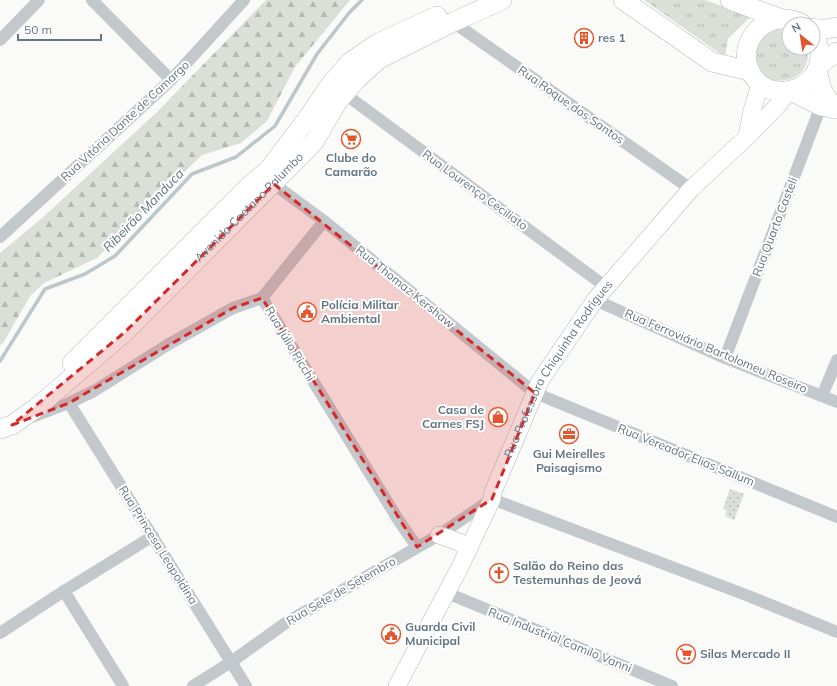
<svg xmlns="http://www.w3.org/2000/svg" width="837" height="686" font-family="Mulish,sans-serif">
<defs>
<pattern id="grass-tufts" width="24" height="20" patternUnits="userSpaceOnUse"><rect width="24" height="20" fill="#dadfd7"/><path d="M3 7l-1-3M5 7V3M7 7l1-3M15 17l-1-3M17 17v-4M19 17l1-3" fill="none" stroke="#b4b9b4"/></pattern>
<pattern id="forest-firs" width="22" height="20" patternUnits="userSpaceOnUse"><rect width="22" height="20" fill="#dadfd7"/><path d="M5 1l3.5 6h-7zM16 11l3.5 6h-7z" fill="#b4b9b4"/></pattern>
<pattern id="park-dots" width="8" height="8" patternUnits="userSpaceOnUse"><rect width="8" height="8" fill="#dadfd7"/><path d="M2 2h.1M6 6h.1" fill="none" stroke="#b4b9b4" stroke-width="1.8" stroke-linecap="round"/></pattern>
</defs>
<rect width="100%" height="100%" fill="#fafaf8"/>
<g fill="url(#grass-tufts)">
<path d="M644 0H705L753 17 748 19 728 39 725 57Z"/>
<path d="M780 28 789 30V48H807C816 89 748 94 757 47 760 37 770 31 780 28Z"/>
</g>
<path fill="url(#forest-firs)" d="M266 0H350L295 67 267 121 241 143 202 155 152 203 97 258 44 283 30 296 3 343 0 345V253L41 219 157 112Z"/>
<path fill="url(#park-dots)" d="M730 489 744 494 734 520 725 516 727 510 723 509Z"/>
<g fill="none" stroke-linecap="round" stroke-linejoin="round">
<path stroke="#bbc7cb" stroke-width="3.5" d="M0 361 45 289 85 274 115 256 192 174 236 157 275 126 317 54 349 13 362 0"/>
<defs>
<g id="secondary">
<path d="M747 136 752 111 760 84"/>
<path d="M439 535 459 542 469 549"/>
<path id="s1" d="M397 686 460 567 492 499 493 492 540 381 595 300 691 189 747 137 778 105 788 91"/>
</g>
<g id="primary">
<path d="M623 0 712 62 750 71"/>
<path d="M730 0 782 19"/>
<path d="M802 24C766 3 728 49 756 80 778 104 821 87 820 54 820 47 816 40 813 34"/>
<path d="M813 28 820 30 837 27"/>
<path d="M819 65 837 52"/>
<path d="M817 70 822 90 834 109"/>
<path d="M791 91 821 106 837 109"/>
<path d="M72 363 246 189 269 169 307 119 330 85 350 62 378 43 437 16"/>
<path id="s2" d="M0 429 12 425 36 408 125 332 314 142 338 101 357 79 379 59 453 22 502 0"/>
</g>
</defs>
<use href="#secondary" stroke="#b3babf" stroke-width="18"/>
<use href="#primary" stroke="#b5babe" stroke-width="20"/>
<g stroke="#c3c8cc" stroke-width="12">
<path d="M92 0 171 80"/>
<path d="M453 22 691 189"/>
<path d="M0 40 39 0"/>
<path d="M345 94 606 287"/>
<path d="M274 184 324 221 535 393 837 517"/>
<path d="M0 237 171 80 244 0"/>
<path d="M262 298 324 221"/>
<path d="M595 300 725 358 837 402"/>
<path d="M725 358 821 106 825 100"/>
<path d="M822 396 837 360"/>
<path d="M69 403 246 686"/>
<path d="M32 417 69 403 94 391 169 344 233 308 262 298 399 521 417 547"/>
<path d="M64 591 123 686"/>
<path d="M447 593 672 686"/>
<path d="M0 633 64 591 153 536"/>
<path d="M193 686 231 662 287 622 439 535 492 499 746 595 837 632"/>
</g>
<use href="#secondary" stroke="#fff" stroke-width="17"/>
<use href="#primary" stroke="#fff" stroke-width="19"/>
</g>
<path fill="#d62828" fill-opacity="0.2" stroke="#d62828" stroke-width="3" stroke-dasharray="8 5" stroke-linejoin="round" d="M274 184 535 393 492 499 417 547 262 298 233 308 69 403 12 425 125 332Z"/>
<defs>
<symbol id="building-ring" viewBox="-11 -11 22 22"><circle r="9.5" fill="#fff" stroke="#e4572e" stroke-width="1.5"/><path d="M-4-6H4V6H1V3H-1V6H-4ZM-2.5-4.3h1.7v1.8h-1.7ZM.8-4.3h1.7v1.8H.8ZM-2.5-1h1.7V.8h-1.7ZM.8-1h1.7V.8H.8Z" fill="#e4572e"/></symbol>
<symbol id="supermarket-ring" viewBox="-11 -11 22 22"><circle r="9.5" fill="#fff" stroke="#e4572e" stroke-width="1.5"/><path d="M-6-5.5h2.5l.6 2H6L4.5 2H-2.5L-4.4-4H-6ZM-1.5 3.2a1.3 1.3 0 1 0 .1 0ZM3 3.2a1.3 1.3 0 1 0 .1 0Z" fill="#e4572e"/></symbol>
<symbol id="civic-ring" viewBox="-11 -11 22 22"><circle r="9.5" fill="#fff" stroke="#e4572e" stroke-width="1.5"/><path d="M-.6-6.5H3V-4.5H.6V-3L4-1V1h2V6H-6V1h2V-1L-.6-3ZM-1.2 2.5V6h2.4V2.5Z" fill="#e4572e"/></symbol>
<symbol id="shop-ring" viewBox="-11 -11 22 22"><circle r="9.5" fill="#fff" stroke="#e4572e" stroke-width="1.5"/><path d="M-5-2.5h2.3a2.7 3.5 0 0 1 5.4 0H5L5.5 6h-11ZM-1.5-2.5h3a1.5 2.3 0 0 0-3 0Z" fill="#e4572e"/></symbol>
<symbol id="office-ring" viewBox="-11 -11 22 22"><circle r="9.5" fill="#fff" stroke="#e4572e" stroke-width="1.5"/><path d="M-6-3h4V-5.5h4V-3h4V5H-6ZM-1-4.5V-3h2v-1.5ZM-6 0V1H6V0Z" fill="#e4572e"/></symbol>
<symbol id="church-ring" viewBox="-11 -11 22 22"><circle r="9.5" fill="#fff" stroke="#e4572e" stroke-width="1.5"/><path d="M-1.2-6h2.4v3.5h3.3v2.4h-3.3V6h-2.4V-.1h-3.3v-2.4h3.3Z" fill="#e4572e"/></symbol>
</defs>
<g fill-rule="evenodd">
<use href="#building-ring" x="573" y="27" width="22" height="22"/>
<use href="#supermarket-ring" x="340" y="128" width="22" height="22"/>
<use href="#civic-ring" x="296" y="301" width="22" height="22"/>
<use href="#shop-ring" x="487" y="406" width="22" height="22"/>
<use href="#office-ring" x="558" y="423" width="22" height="22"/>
<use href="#church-ring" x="488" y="562" width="22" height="22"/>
<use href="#civic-ring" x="380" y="623" width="22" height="22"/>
<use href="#supermarket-ring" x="675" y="643" width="22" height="22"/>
</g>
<g text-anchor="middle" stroke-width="4" stroke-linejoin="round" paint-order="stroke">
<g font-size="12" font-weight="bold" fill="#657683" stroke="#fff" text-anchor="start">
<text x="598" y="42">res 1</text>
<text x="351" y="162" text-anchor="middle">Clube do<tspan x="351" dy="14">Camarão</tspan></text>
<text x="321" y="309">Polícia Militar<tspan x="321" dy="14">Ambiental</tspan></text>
<text x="484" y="414" text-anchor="end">Casa de<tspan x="484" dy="14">Carnes FSJ</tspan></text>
<text x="569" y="458" text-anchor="middle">Gui Meirelles<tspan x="569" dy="14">Paisagismo</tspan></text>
<text x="513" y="570">Salão do Reino das<tspan x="513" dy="14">Testemunhas de Jeová</tspan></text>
<text x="405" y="631">Guarda Civil<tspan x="405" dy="14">Municipal</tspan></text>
<text x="700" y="658">Silas Mercado II</text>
</g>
<g font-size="12" fill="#657683" stroke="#fff">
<text transform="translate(571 105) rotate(35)" y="4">Rua Roque dos Santos</text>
<text transform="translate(125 121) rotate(-43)" y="4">Rua Vitória Dante de Camargo</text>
<text transform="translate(475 190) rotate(36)" y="4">Rua Lourenço Ceciliato</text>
<text dy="4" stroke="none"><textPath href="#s2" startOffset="335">Avenida Caetano Palumbo</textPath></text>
<text transform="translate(775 227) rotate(-69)" y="4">Rua Quarto Casteli</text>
<text transform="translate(405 287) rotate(39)" y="4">Rua Thomaz Kershaw</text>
<text transform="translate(290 344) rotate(59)" y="4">Rua Júlio Picchi</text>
<text transform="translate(716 351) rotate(23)" y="4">Rua Ferroviário Bartolomeu Roseiro</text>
<text dy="4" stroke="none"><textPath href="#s1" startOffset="357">Rua Professora Chiquinha Rodrigues</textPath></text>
<text transform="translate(686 455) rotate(22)" y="4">Rua Vereador Elias Sallum</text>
<text transform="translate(158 545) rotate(58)" y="4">Rua Princesa Leopoldina</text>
<text transform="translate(341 591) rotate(-30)" y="4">Rua Sete de Setembro</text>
<text transform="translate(560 640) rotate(22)" y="4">Rua Industrial Camilo Vanni</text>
</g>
<g font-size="13" font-style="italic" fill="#60757c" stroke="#fff">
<text transform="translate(143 210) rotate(-46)" y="5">Ribeirão Manduca</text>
</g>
</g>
<g transform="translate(801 36) rotate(330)"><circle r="19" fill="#ffffff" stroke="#c1c8cd"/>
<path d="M0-3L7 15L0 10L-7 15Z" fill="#e4572e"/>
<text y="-6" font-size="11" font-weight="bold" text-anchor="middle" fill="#657683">N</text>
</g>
<path d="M18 34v6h83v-6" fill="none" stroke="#657683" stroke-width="2"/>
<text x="24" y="34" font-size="12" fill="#657683" stroke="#ffffff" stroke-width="3" paint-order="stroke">50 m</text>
</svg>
